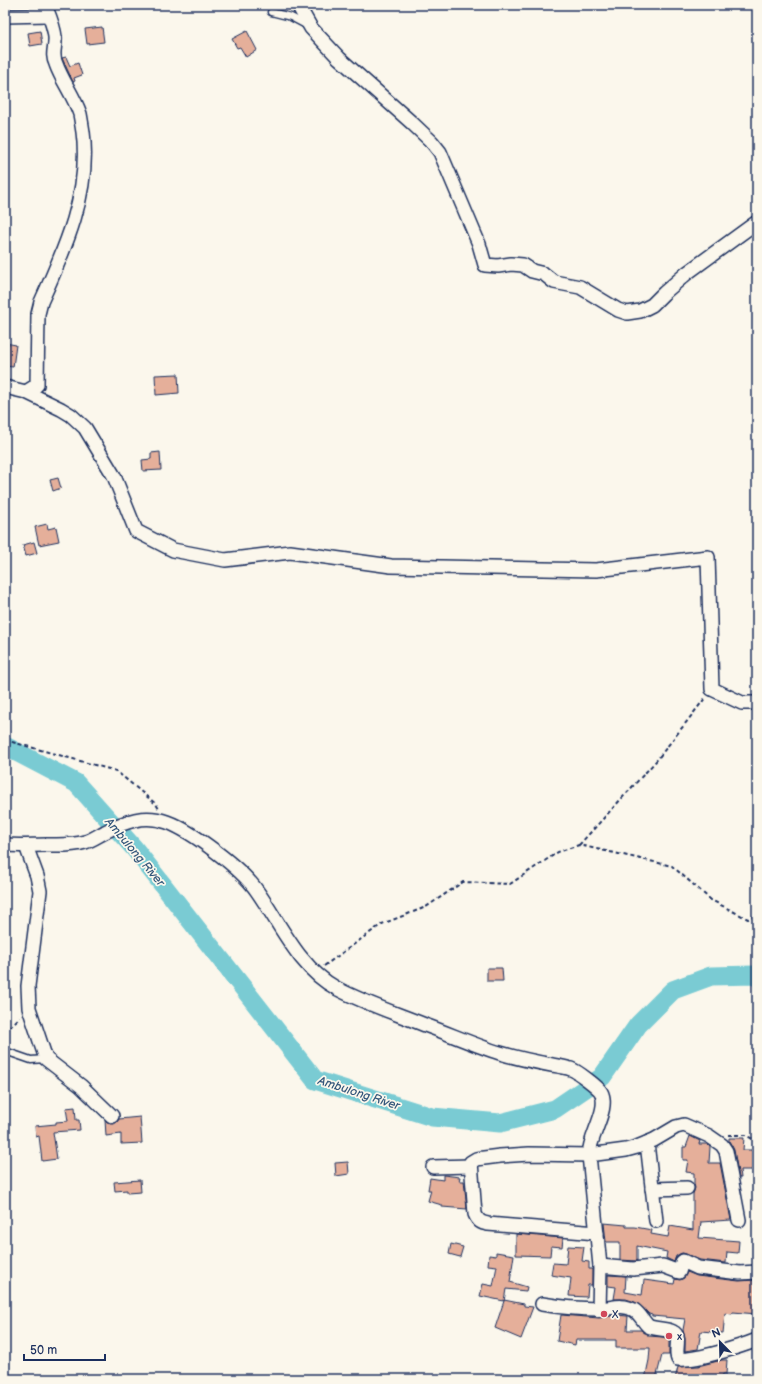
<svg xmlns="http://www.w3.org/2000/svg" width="762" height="1384" font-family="'Balsamiq Sans',sans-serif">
<rect width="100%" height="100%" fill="#fbf7ec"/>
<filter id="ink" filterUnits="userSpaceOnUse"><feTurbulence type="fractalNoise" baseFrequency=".025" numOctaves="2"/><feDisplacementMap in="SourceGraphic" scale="8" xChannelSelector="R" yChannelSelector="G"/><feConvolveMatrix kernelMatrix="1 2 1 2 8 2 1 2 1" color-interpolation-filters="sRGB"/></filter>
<g filter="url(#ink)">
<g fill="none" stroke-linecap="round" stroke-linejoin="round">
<path stroke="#7acbd3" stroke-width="19" d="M5 746 76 783 134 848 315 1080 432 1117 500 1123 555 1109 602 1077 638 1025 673 990 711 976 754 975 757 977"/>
</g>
<g fill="#e5af9a" stroke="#1b2f5e">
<path d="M102 27 104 42 87 44 85 29Z"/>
<path d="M40 31 42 44 30 46 28 33Z"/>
<path d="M247 31 257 50 246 57 240 47 237 48 232 39Z"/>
<path d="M66 57 70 66 78 63 82 75 74 78 75 81 73 82 62 58Z"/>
<path d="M5 343 16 345 13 367 5 366Z"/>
<path d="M178 374 179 393 156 395 155 375Z"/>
<path d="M160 452 161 470 143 471 142 460 151 459V453Z"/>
<path d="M58 478 61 488 53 491 50 480Z"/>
<path d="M47 524 48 529 56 527 59 541 39 545 35 527Z"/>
<path d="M34 542 37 553 26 556 23 545Z"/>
<path d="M487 968H502L503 981H487Z"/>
<path d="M75 1107 76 1120H79L80 1130 53 1132 57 1159 42 1161 39 1136 36 1137 35 1126 56 1124V1122L68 1121 66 1108Z"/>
<path d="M140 1117 142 1143 121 1144V1134L106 1136 105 1120 110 1124H114L117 1122 119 1119Z"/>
<path d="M690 1136 700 1141 699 1144H707L710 1147 709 1163H720L731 1220 701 1222 699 1238 739 1241 738 1253 727 1252 726 1263 700 1260 686 1254 682 1253 676 1256 674 1262 666 1258 667 1252 637 1246V1261L620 1260V1242H606L604 1223 626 1225V1227H635L652 1230 651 1234 668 1237 670 1226 693 1230V1194L695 1188 694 1184V1173L686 1172 688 1160H683V1147H686Z"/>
<path d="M729 1138H744L743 1150H754V1158H757V1170H740L741 1178H739L734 1150 729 1141Z"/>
<path d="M348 1162 349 1174 336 1176 335 1163Z"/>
<path d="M443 1175 460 1177 459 1181H464L467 1209 442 1207V1205L428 1201 431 1190H428L430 1178 443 1180Z"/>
<path d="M140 1180 141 1192 127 1193V1190L115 1191 114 1182Z"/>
<path d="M516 1234 563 1238 562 1247 551 1246 550 1256 516 1255Z"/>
<path d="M451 1244 463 1247 460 1257 449 1254Z"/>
<path d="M568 1246 584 1247 582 1261 589 1262V1269H592V1285H588L587 1297 569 1296 571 1278 551 1275 553 1263 566 1264Z"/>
<path d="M496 1252 514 1255 510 1282 527 1287 526 1291 506 1289 504 1301V1300L524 1304V1306L533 1307 521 1339 495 1328 504 1301 480 1296 483 1284 493 1286 497 1266 488 1265 489 1255 496 1256Z"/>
<path d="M687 1272 697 1276 739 1281 755 1280 757 1314 733 1312 732 1314 725 1313 723 1333 701 1331 698 1349 685 1351V1339L683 1330 685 1319 652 1316V1315L649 1314 637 1303 626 1299H614L616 1287 608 1286V1275L626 1276 625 1292 642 1295 644 1280 674 1284 675 1279 680 1280 684 1278Z"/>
<path d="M561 1315 599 1318 617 1315 627 1316H628L627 1330H641L648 1334V1336L663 1337 669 1339V1355H662L656 1379H645L649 1360 650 1348H616V1340H576L575 1345 557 1341Z"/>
<path d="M722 1360H727L726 1374H723L722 1378 701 1376 700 1379H675L678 1367 698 1366Z"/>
</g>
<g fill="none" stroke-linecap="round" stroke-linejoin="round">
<defs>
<g id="lane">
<path d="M271 12 291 17 306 25"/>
<path d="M5 1051 31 1060 46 1059"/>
</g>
<g id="street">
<path d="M298 5 311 28 339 58 412 123 432 142 440 152 479 244 485 265 498 266 511 264 523 265 532 271 544 274 554 282 580 287 618 310 627 313 640 311 652 305 664 293 687 273 757 222"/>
<path d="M5 16 48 15"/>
<path d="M5 387 26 392 61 409 71 415 85 428 114 476 136 531 173 550 225 560 290 552 391 566 596 570 708 557 712 689 742 703H757"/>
<path d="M26 392 37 385 38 314 41 302C65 249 91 191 83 132 82 126 81 119 80 114 74 96 62 81 56 64 51 54 56 47 55 37 54 26 49 15 45 5"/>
<path d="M5 845C19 846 33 845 47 845 60 845 72 846 85 842 92 840 99 835 105 832 125 821 145 814 167 822 192 831 242 869 257 891 281 925 299 968 336 988 364 1003 395 1013 425 1025 450 1034 474 1045 500 1053 517 1058 535 1062 552 1065 558 1066 565 1067 571 1069 577 1071 598 1087 601 1092 610 1109 589 1136 589 1155L600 1266 599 1310"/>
<path d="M26 846 37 876 40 891 28 986 29 1008 46 1059 81 1086 112 1116"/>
<path d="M647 1143 656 1221"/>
<path d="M433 1167 470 1166"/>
<path d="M652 1189 687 1188"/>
<path d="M597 1233 488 1224C481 1223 478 1221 475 1214L471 1162 476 1159 500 1156 529 1154 589 1155 626 1150 637 1147 654 1140 676 1127 684 1125 709 1136 722 1145 726 1151 739 1220"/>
<path d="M600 1266 633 1269 663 1266 679 1272 682 1262 683 1261 698 1268 740 1273 757 1272"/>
<path d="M542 1304C560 1307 579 1309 598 1309 611 1309 621 1303 634 1310 640 1314 643 1321 648 1326 656 1330 666 1328 673 1332 682 1336 674 1351 678 1359H680C695 1361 742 1346 757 1340"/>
</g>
</defs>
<use href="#lane" stroke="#1b2f5e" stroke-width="9"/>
<use href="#street" stroke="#1b2f5e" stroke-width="16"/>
<g stroke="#1b2f5e" stroke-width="2" stroke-dasharray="4 3" stroke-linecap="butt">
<path d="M5 740 116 771 156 804 159 809"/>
<path d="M579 845 656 761 706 697"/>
<path d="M324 966 382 924 426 907 463 882 510 884 558 852 579 845 672 866 711 900 748 919 757 915"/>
<path d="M5 1032 20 1017"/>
<path d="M728 1135H745L757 1141"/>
</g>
<use href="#lane" stroke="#fbf7ec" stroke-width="6"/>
<use href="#street" stroke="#fbf7ec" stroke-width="13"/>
</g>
</g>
<g fill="#d1495b" stroke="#fbf7ec" stroke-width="1.5">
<circle cx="604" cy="1314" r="4"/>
<circle cx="669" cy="1336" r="4"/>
</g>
<g text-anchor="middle" stroke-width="3.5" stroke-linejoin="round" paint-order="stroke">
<g font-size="11" fill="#1b2f5e" stroke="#fbf7ec" text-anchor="start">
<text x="612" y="1318">X</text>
<text x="677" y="1340">x</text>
</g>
<g font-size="12" font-style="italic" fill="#33567b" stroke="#fbf7ec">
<text transform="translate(135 852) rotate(50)" y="4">Ambulong River</text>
<text transform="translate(359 1093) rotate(18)" y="4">Ambulong River</text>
</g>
</g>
<rect width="762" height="1384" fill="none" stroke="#fbf7ec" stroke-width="20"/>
<rect x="10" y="10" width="742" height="1364" fill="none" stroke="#1b2f5e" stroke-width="1.5" filter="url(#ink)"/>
<g transform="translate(720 1342) rotate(337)" stroke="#fbf7ec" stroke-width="3" paint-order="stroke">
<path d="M0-3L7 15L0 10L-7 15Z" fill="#1b2f5e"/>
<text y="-6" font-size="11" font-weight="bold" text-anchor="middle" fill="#1b2f5e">N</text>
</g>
<path d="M24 1354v6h81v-6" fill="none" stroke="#1b2f5e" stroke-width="2"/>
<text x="30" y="1354" font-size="12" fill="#1b2f5e" stroke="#fbf7ec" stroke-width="3" paint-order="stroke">50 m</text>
</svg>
